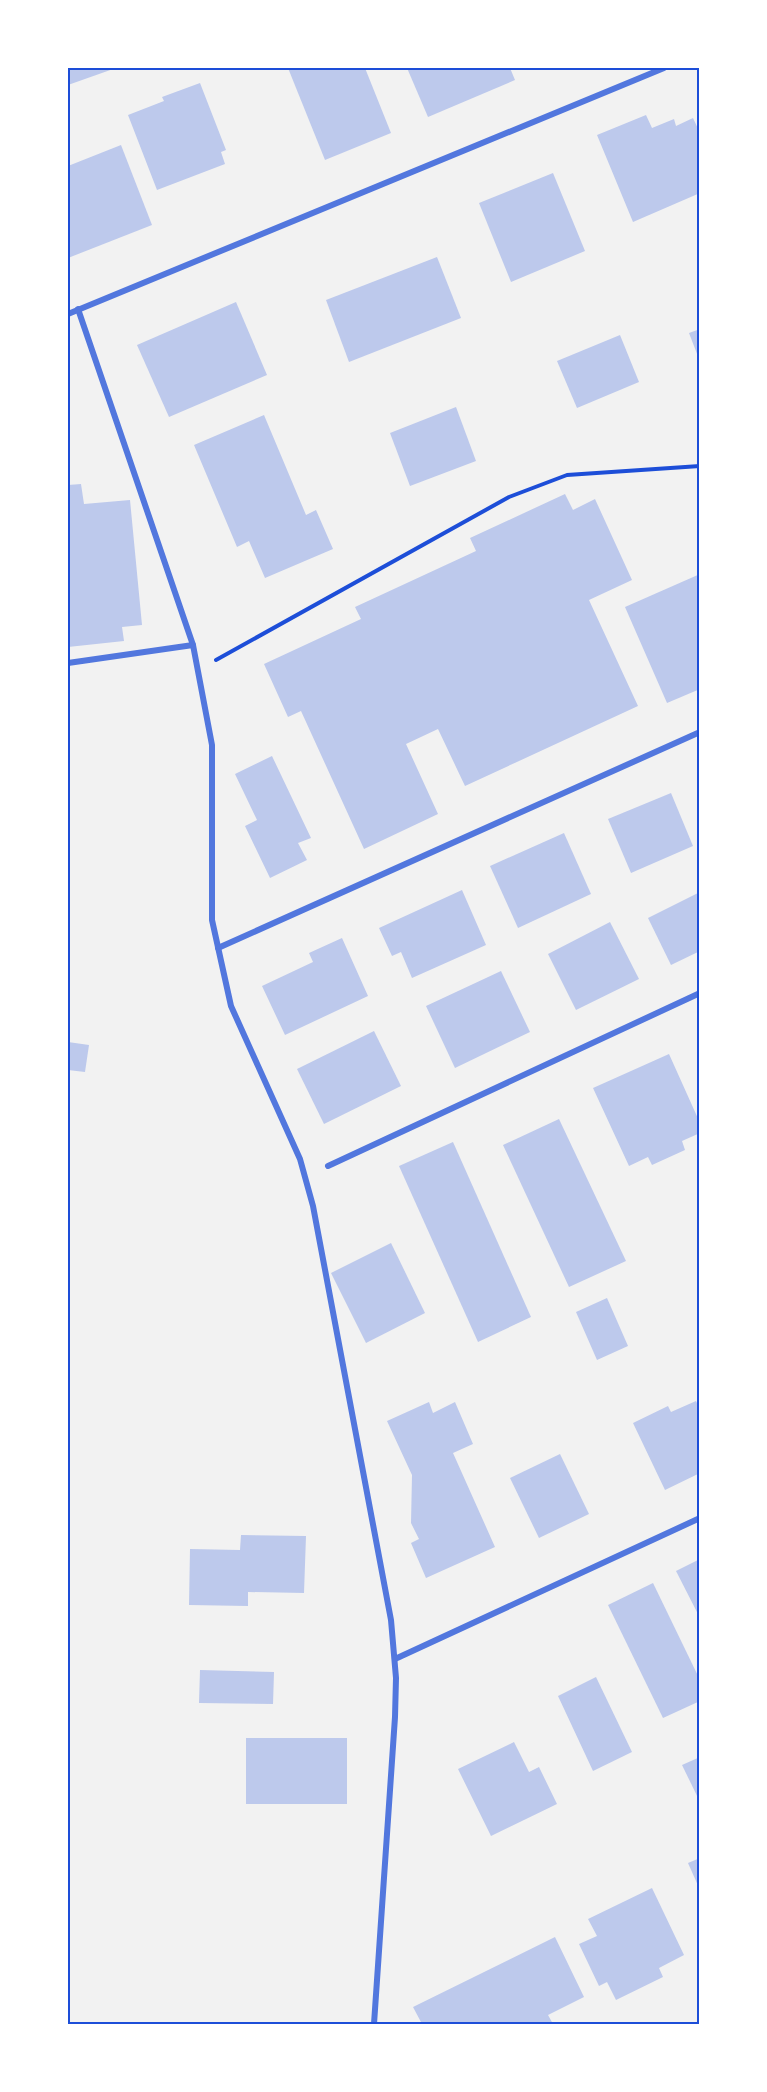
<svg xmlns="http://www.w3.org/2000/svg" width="767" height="2092" font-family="'Sofia Sans Condensed',sans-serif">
<rect width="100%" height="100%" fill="#f2f2f2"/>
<g fill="#bdc9ec">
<path d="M68 68H116L68 85Z"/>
<path d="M288 68H365L391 133 325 160Z"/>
<path d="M407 68H510L515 80 428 117Z"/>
<path d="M200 83 226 150 221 152 225 164 157 190 128 115 164 101 162 97Z"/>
<path d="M646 115 652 128 674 119 676 126 693 118 700 133V193L633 222 597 135Z"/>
<path d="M121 145 152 225 68 258V166Z"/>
<path d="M553 173 585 251 511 282 479 203Z"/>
<path d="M437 257 461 318 349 362 326 300Z"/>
<path d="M236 302 267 375 169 417 137 345Z"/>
<path d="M700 329V359H699L689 333Z"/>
<path d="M620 335 639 382 577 408 557 361Z"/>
<path d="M456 407 476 461 410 486 390 433Z"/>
<path d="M264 415 306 515 316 510 333 549 265 578 249 541 237 547 194 445Z"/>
<path d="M81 484 84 504 130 500 142 625 122 627 124 641 68 647V485Z"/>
<path d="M565 494 573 510 595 499 632 580 589 600 638 706 465 786 438 729 406 744 438 814 364 849 301 711 288 717 264 664 361 619 355 607 476 551 470 538Z"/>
<path d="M700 574V689L667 703 625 607Z"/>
<path d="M272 756 311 838 298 843 307 860 270 878 245 826 257 820 235 774Z"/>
<path d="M671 793 693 846 631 873 608 819Z"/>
<path d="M564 833 591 894 518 928 490 866Z"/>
<path d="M462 890 486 945 412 978 401 952 392 956 379 928Z"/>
<path d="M700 892V951L671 965 648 918Z"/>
<path d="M610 922 639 979 576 1010 548 954Z"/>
<path d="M342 938 368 996 285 1035 262 986 313 962 309 953Z"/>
<path d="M501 971 530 1032 455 1068 426 1006Z"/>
<path d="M374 1031 401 1086 324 1124 297 1069Z"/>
<path d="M68 1042 89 1045 85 1072 68 1070Z"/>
<path d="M669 1054 700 1123V1133L682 1141 685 1150 652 1165 648 1157 629 1166 593 1088Z"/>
<path d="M559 1119 626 1261 569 1287 503 1145Z"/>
<path d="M453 1142 531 1317 478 1342 399 1166Z"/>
<path d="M391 1243 425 1313 366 1343 331 1273Z"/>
<path d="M607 1298 628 1346 597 1360 576 1312Z"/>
<path d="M696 1401 700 1409V1473L665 1490 633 1423 668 1406 671 1412Z"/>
<path d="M429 1402 433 1413 455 1402 473 1444 453 1453 495 1547 426 1578 411 1543 419 1539 411 1523 412 1475 387 1421Z"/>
<path d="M560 1454 589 1514 539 1538 510 1478Z"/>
<path d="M241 1535 306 1536 304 1593 248 1592V1606L189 1605 190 1549 240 1550Z"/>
<path d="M700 1559V1618L676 1571Z"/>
<path d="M653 1583 700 1680V1701L663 1718 608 1605Z"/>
<path d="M200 1670 274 1672 273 1704 199 1703Z"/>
<path d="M596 1677 632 1752 593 1771 558 1696Z"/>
<rect x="246" y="1738" width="101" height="66"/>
<path d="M514 1742 529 1772 539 1767 557 1804 491 1836 458 1769Z"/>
<path d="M700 1757V1802L682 1765Z"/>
<path d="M700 1858V1890L688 1863Z"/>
<path d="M652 1888 684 1955 659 1968 663 1977 616 2000 607 1982 599 1986 579 1944 597 1936 588 1919Z"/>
<path d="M555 1937 584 1997 548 2015 553 2024H422L413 2007Z"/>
</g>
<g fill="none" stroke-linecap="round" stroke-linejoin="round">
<path stroke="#1d4ed8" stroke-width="4" d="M216 660 509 497 567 475 700 466"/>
<g stroke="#5277de" stroke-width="6">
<path d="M78 309 193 645"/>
<path d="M68 314 664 68"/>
<path d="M68 663 193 645 212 745V920L231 1006 300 1159 313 1206 391 1620 396 1678 395 1717 374 2024"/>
<path d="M218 948 700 732"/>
<path d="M328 1166 700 993"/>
<path d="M395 1659 700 1518"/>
</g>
</g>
<rect width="767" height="2092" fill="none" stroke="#ffffff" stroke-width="138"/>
<rect x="69" y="69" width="629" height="1954" fill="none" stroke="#1d4ed8" stroke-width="2"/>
</svg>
